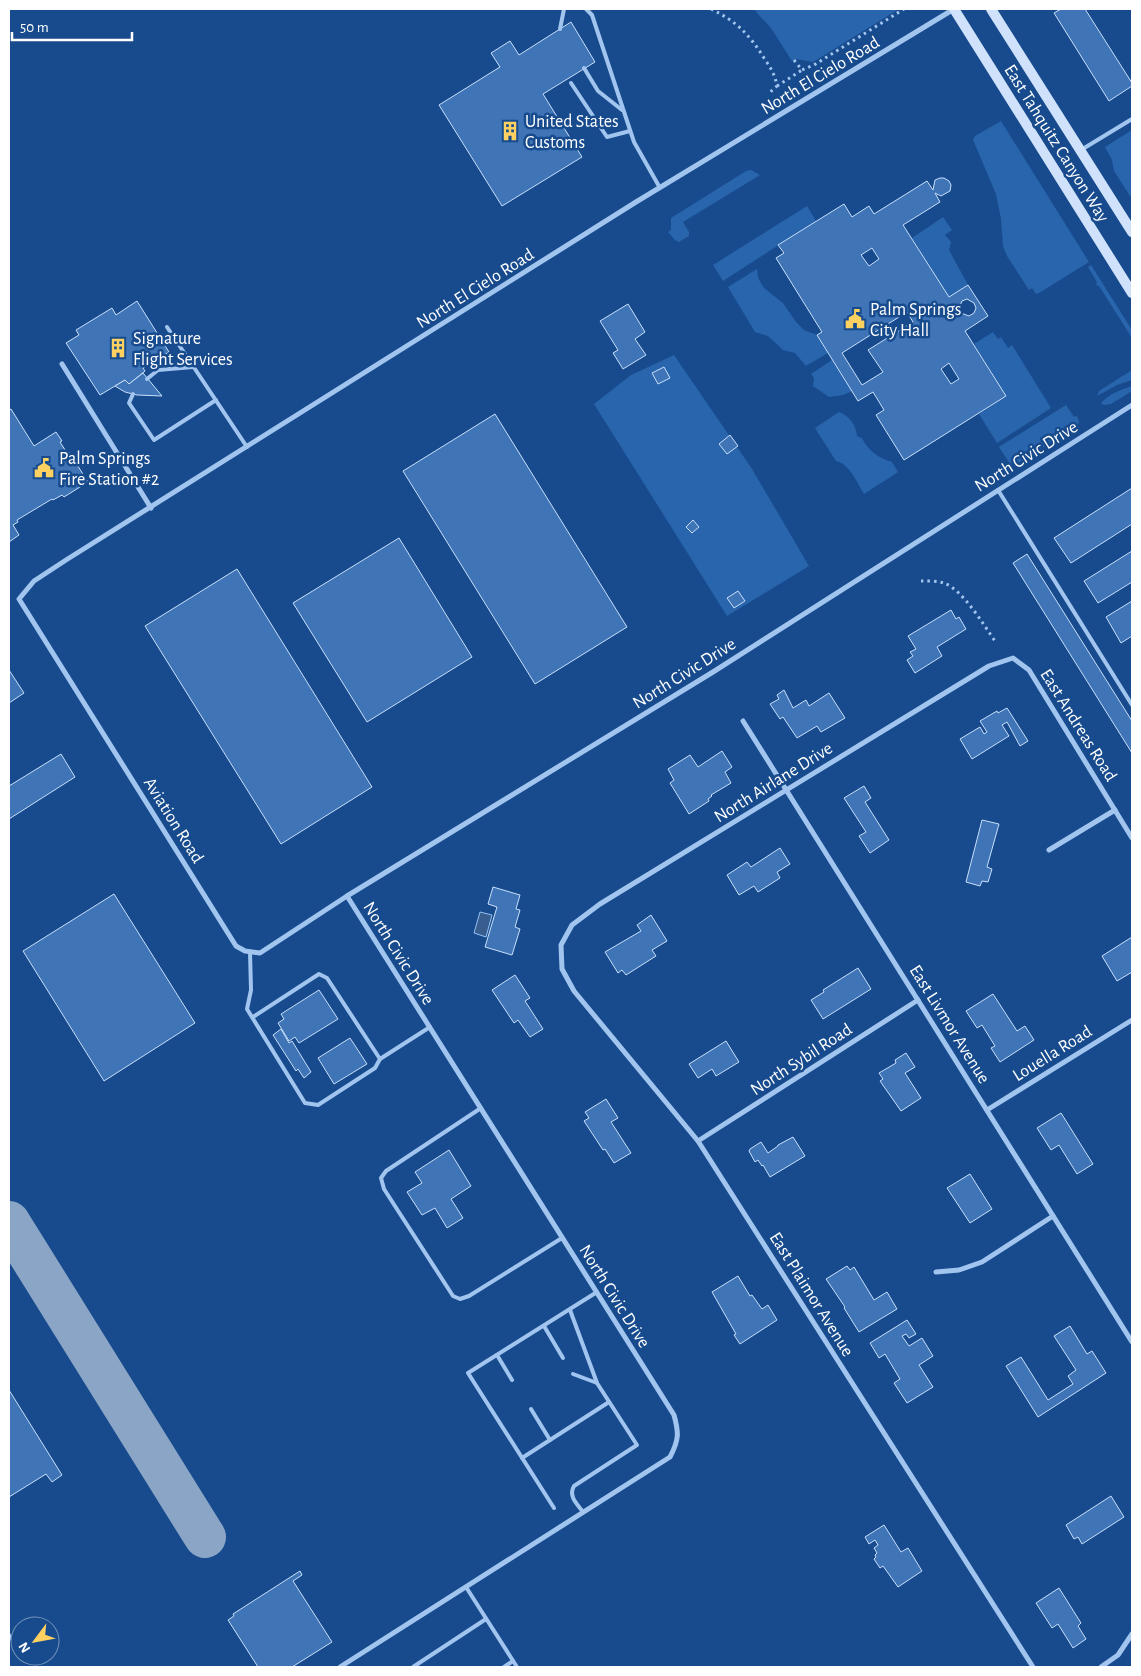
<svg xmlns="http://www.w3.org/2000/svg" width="1141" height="1676" font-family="'Alegreya Sans',sans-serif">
<rect width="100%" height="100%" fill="#174b8d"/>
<g fill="#2965ac">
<path d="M755 9H899L813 62 796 59 792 61 771 28 757 13Z"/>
<path d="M1001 121 1089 262 1039 293 1036 294 1032 288 1029 290 1007 256 1003 246 1001 219 996 194 973 140 975 136Z"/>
<path d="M1132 130V196H1130L1114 171 1112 160 1105 147Z"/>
<path d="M751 170 760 175 683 222 689 232V236L679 242 675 240 668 232 671 230V218L746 171Z"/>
<path d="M807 206 816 221 723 281 713 265Z"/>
<path d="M943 217 952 230 945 235 951 242 949 250 968 285 949 297 912 238Z"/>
<path d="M1091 265 1132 330V338L1099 286 1096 285 1097 282 1088 267Z"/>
<path d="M757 269 758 278 764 288 783 303 796 322 804 330 817 335 828 353 806 366 795 353 783 350 768 336 755 332 728 287Z"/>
<path d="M993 332 998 339 1001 337 1008 348 1012 345 1051 408 997 443 979 414 1006 396 974 344Z"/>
<path d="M674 355 752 469 809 566 727 616 594 404 631 375Z"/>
<path d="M832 360 852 391 843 395 829 397 813 386 814 378 811 374Z"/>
<path d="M1132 370V380L1117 385 1097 396 1099 391Z"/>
<path d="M1132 386V391L1111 404 1104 405 1101 403C1111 393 1118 391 1132 386Z"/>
<path d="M1066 405 1074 417 1077 416 1079 422 1077 426 1012 467 999 447Z"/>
<path d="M839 412C850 416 856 426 857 436L862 438C867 450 880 459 892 462L898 472 864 494C857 483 850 464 836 461L815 428Z"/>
</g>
<path fill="#385e8f" stroke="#95c0f2" d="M480 912 492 915 486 937 474 933Z"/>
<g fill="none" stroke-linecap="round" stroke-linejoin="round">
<path stroke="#8ba5c6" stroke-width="42" d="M9 1222 205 1537"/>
</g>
<g fill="#3f75b6" stroke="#c9dffb" fill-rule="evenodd">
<path d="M1061 9H1085L1132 83V86L1109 101 1054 13Z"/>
<path d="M571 22 595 62 543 94 582 157 502 206 439 105 500 67 491 53 510 41 519 55Z"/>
<path d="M940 178H944L949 181 951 185 950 191 941 196 935 193 940 202 903 225 949 297 968 285 988 316 965 331 1006 396 904 460 876 415 884 410 873 392 858 401 817 335 822 332 776 258 784 253 778 245 844 204 852 217 869 206 874 214 927 181 933 190 935 180ZM872 248 879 259 869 266 861 255ZM967 299 974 303 976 308 974 313 969 316 961 313 959 308 962 301ZM907 312 913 322 868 350 883 372 862 385 842 353ZM949 363 959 379 951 384 941 369Z"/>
<path d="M137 301 169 352 143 368 145 371 129 384 125 380 100 395 66 343 79 335 76 330 112 308 116 315Z"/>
<path d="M628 304 645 332 635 339 646 355 623 369 613 353 618 350 600 321Z"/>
<path d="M664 367 670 378 658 384 652 373Z"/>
<path d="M143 373 162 396 137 395 125 392 115 386 125 380 129 384Z"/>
<path d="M11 409 34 446 56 432 62 441 60 442 67 453 69 452 88 482 64 497 62 495 53 500 52 499 17 520 18 522 13 525 19 535 9 542V410Z"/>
<path d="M495 414 627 627 535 684 403 471Z"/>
<path d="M730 435 738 446 727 454 719 444Z"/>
<path d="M1132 488V524L1071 563 1054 538Z"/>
<path d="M693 520 699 527 692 533 686 527Z"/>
<path d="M399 538 472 657 367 722 293 603Z"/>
<path d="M1132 551V582L1098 603 1084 581Z"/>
<path d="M1027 554 1132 721V753L1013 563Z"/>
<path d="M237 569 372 787 281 844 145 626Z"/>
<path d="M738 591 745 601 734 608 727 598Z"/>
<path d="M1132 601V636L1121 643 1106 617Z"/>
<path d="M951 610 956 619 959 617 966 629 937 647 942 656 915 673 907 660 913 656 910 652 916 649 908 636Z"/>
<path d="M9 670 24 693 9 703Z"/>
<path d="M784 690 793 708 806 700 809 706 829 693 845 718 821 732 817 726 797 738 783 717 780 719 770 704 779 699 777 695Z"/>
<path d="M1007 708 1028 741 1020 746 1007 722 1002 725 1009 736 972 759 960 739 980 727 984 734 987 732 980 721 997 711 998 713Z"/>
<path d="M722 751 732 767 725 772 731 783 711 795 712 796 708 799 709 801 689 814 670 783 674 780 668 769 690 755 698 767Z"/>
<path d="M61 754 75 777 9 819V786Z"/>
<path d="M864 786 871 798 865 802 889 840 870 853 859 836 866 832 844 798Z"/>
<path d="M982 820 999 824 987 867 992 869 988 882 982 881 980 886 966 882Z"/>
<path d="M780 848 790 864 777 872 780 878 758 892 754 886 739 895 727 875 747 862 751 867Z"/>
<path d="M493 887 520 895 516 909 520 910 515 927 520 929 512 955 485 947 497 907 488 904Z"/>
<path d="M114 894 195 1023 104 1081 23 951Z"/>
<path d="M651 915 667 941 652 950 656 956 626 975 622 970 618 973 605 952 641 931 637 925Z"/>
<path d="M1132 937V972L1117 981 1102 956Z"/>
<path d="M858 968 871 989 823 1019 811 1000 824 992 823 990Z"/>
<path d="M515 975 530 998 525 1001 543 1029 530 1037 518 1020 514 1023 492 990Z"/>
<path d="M319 990 338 1019 299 1043 295 1037 289 1041 278 1023 284 1019 281 1014Z"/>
<path d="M993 994 1017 1031 1025 1026 1034 1040 1000 1062 991 1048 995 1046 982 1025 977 1028 966 1011Z"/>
<path d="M281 1029 289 1043 292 1041 311 1072 304 1078 298 1069 296 1071 273 1035Z"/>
<path d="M350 1038 367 1064 334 1084 318 1058Z"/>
<path d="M726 1041 739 1062 716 1076 712 1069 698 1078 689 1064Z"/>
<path d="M906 1053 915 1067 905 1073 921 1098 901 1111 880 1081 883 1079 879 1073 896 1063 895 1060Z"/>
<path d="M606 1099 618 1118 611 1122 631 1153 614 1163 605 1149 603 1150 584 1121 589 1118 585 1112Z"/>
<path d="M1061 1113 1093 1164 1077 1174 1059 1145 1051 1150 1037 1128Z"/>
<path d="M793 1137 805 1156 770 1177 763 1165 762 1166 758 1160 755 1162 749 1151 750 1149 761 1142 768 1153 778 1146V1145Z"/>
<path d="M449 1150 471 1186 451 1199 463 1218 447 1228 435 1208 422 1215 407 1192 422 1183 415 1172Z"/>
<path d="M970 1174 992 1209 970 1223 947 1188Z"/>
<path d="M847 1266 850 1270 854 1267 874 1300 887 1292 897 1309 859 1332 844 1308 845 1307 826 1279Z"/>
<path d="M738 1276 750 1296 752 1295 762 1309 768 1305 777 1320 740 1344 734 1335 736 1334 712 1292Z"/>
<path d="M907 1320 916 1334 909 1338 906 1334 902 1336 909 1346 922 1338 933 1356 919 1365 933 1387 907 1403 894 1383 900 1379 885 1354 879 1358 870 1343Z"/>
<path d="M1070 1326 1087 1354 1092 1351 1106 1373 1038 1417 1006 1366 1021 1357 1048 1400 1073 1384 1068 1376 1076 1370 1054 1336Z"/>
<path d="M9 1390 62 1475 52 1482 46 1474 9 1497Z"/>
<path d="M1111 1496 1124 1517 1082 1544 1078 1537 1074 1539 1066 1525Z"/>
<path d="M884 1525 901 1552 908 1548 922 1571 898 1587 883 1566 880 1568 874 1559 876 1557 875 1555 877 1553 874 1548 878 1545 875 1540 869 1544 865 1537Z"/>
<path d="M300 1571 302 1575 293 1581 332 1642 292 1667H258L228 1620 234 1616 233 1614Z"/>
<path d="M1059 1588 1081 1623 1078 1626 1086 1639 1073 1648 1058 1624 1052 1628 1036 1603Z"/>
</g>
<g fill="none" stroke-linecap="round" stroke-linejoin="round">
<g stroke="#a2c5ef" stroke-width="3" stroke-dasharray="2.5 4" stroke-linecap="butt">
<path d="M711 9C736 21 749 34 764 58 770 67 775 74 777 86L768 94"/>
<path d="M794 60 802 70 814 65 904 9"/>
<path d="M777 86 802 70"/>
<path d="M921 581C928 581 937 581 944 583 963 590 983 624 995 641"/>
</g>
<g stroke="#a2c5ef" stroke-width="4">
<path d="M586 9 592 15 634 142 660 188"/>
<path d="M560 29 564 9"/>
<path d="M584 68 598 91 622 110"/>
<path d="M571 83 607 137 630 131"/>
<path d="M1081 150 1132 119"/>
<path d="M167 327 247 447"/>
<path d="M147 379 158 370 193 367"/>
<path d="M133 394 129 403 154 440 216 400"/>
<path d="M998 490 1132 705"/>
<path d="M250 952 251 990 247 1009 305 1103 318 1105 375 1068 380 1059 430 1027"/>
<path d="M253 1017 319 974 327 978 380 1059"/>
<path d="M481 1108 386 1171 381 1178 384 1189 453 1296 460 1299 469 1296 562 1238"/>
<path d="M570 1310 597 1383 637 1445 574 1486C568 1496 577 1504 583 1512"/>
<path d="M544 1326 563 1358"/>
<path d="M497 1355 512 1380"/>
<path d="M573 1374 597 1383"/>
<path d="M531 1409 550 1440"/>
<path d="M522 1458 609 1402"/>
<path d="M554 1508 468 1373 597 1292"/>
<path d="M466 1587 517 1667"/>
<path d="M9 1635 11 1638 9 1639"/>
<path d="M413 1667 486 1619"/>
<path d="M504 1667 513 1661"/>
</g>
<g stroke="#a2c5ef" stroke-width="5">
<path d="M954 9 636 202 66 560 34 581 19 599 236 946 245 951 260 953 347 896 713 672 1132 405"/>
<path d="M62 364 151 508"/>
<path d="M743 721 1132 1342"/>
<path d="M1049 850 1115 810"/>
<path d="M987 1110 1132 1020"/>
<path d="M698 1141 918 1000"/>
<path d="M936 1272 959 1270 982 1262 1053 1216"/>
<path d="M340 1667 670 1457C679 1440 679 1433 674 1415L347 896"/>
<path d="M1033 1667 698 1141 574 991 562 969 561 945 572 925 600 904 989 666 1013 658 1029 670 1132 838"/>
<path d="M1101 1667 1118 1655 1132 1634"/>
</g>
<g stroke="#d0e2fb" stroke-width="10">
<path d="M954 9 1132 293"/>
<path d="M991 9 1132 232"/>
</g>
</g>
<defs>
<symbol id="building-bare" viewBox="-9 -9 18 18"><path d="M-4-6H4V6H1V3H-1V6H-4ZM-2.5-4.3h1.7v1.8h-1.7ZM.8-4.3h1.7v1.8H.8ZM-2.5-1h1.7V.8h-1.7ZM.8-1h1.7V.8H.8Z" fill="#ffd160" stroke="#174b8d" stroke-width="2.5" paint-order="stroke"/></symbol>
<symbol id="civic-bare" viewBox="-9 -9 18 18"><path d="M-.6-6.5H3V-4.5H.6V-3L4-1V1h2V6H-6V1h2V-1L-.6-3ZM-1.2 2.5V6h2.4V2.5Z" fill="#ffd160" stroke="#174b8d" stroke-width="2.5" paint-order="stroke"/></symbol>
</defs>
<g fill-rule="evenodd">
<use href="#building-bare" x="496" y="117" width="28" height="28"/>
<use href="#civic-bare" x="841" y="305" width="28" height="28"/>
<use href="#building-bare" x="104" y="334" width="28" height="28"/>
<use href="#civic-bare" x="30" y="454" width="28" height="28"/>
</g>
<g text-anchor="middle" stroke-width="5" stroke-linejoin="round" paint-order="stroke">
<g font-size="18" fill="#fff" stroke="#174b8d">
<text transform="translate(820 75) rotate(-31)" y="6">North El Cielo Road</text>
<text transform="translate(1057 143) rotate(58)" y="6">East Tahquitz Canyon Way</text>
<text transform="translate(475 288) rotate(-32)" y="6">North El Cielo Road</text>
<text transform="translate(1026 456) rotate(-32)" y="6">North Civic Drive</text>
<text transform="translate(684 673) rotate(-32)" y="6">North Civic Drive</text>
<text transform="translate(1079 725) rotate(58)" y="6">East Andreas Road</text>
<text transform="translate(773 782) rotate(-32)" y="6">North Airlane Drive</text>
<text transform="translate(174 820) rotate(58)" y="6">Aviation Road</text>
<text transform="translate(399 953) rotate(58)" y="6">North Civic Drive</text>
<text transform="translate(950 1024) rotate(58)" y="6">East Livmor Avenue</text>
<text transform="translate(1052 1053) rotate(-32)" y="6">Louella Road</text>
<text transform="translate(801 1059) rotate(-33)" y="6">North Sybil Road</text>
<text transform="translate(812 1294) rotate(58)" y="6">East Plaimor Avenue</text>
<text transform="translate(615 1296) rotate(58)" y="6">North Civic Drive</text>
</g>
<g font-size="18" fill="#fff" stroke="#174b8d" text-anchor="start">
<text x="525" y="127">United States<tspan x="525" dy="21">Customs</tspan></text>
<text x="870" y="315">Palm Springs<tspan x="870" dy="21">City Hall</tspan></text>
<text x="133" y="344">Signature<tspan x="133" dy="21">Flight Services</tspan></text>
<text x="59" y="464">Palm Springs<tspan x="59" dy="21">Fire Station #2</tspan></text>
</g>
</g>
<rect width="1141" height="1676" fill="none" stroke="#ffffff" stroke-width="20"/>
<g transform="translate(35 1641) rotate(238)"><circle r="24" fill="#174b8d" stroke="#7493bb"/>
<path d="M0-4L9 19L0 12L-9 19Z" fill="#ffd160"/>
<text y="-8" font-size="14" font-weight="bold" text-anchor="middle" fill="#ffffff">N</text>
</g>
<path d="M12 32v8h120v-8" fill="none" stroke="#ffffff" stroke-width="2.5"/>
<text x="20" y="32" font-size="15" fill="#ffffff" stroke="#174b8d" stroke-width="4" paint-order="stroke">50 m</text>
</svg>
